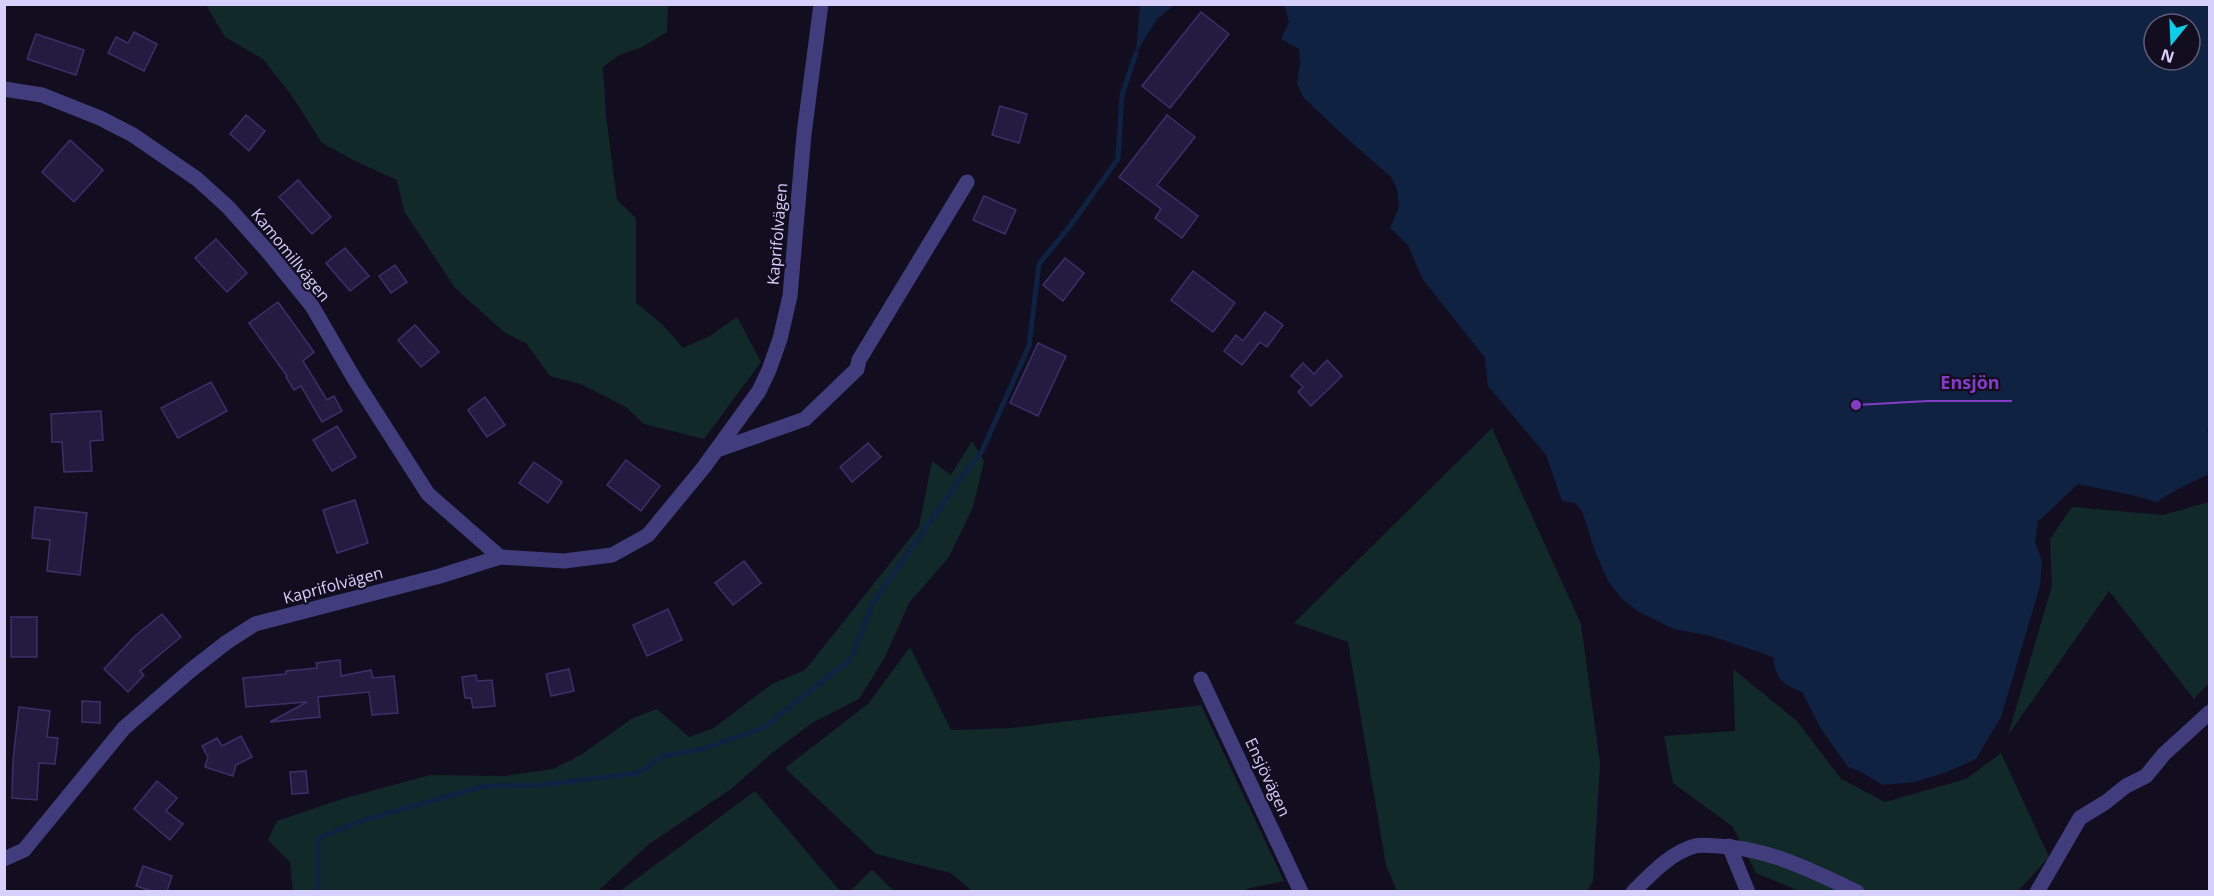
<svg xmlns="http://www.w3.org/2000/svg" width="2214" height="896" font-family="'Open Sans',sans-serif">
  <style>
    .green { fill: #122929 }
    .water { fill: #102242; fill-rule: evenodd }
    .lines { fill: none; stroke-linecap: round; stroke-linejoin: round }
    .stream { stroke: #102242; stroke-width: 5 }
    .building { fill: #241c40; stroke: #3d2f6a; stroke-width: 1.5 }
    .minor { stroke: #413d7c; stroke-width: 15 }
    .labels { text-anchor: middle; stroke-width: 4.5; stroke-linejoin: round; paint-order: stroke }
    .street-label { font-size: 16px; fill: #d7d0fc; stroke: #120e20 }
    .leader { fill: none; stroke: #843cc5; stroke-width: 2 }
    .callout-dot { fill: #843cc5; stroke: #120e20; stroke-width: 2 }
    .callout-label { font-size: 18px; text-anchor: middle; font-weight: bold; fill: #843cc5; stroke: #120e20; stroke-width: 4.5; stroke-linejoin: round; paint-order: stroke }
  </style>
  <rect width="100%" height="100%" fill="#120e20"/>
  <g class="green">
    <polygon points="206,5 668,5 667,32 642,47 621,54 603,67 606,116 617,200 636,218 636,303 663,325 683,348 710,336 737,317 761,362 704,439 644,424 626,407 581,384 550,376 526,343 505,333 455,288 404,211 397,180 355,161 322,143 292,96 263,59 225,37"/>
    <polygon points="1492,428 1581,624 1600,763 1593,881 1587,891 1397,891 1386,865 1348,642 1294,623"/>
    <polygon points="972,441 984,461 973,507 949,557 909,603 885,657 859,699 812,723 772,753 731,789 649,844 598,891 293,891 290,862 268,840 277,821 342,799 430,775 505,776 553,769 581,755 631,719 657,709 689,737 714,728 772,684 805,670 919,527 932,461 951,475"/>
    <polygon points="2209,502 2209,683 2194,699 2109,591 2008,735 2052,586 2050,539 2072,507 2163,515"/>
    <polygon points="910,647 951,730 1011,728 1201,705 1284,881 1250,888 1241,892 972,891 951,873 876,854 785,768 868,704"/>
    <polygon points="1733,669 1797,721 1841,779 1885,802 1966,779 2001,753 2049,857 2018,891 1799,891 1756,873 1733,827 1673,783 1664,736 1735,731"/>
    <polygon points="755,791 840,891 620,891"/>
    <polygon points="872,870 894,891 850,891"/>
  </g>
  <g class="water">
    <polygon points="1140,5 1174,5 1157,19 1136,53"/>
    <path d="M1284,5H2209L2210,423L2207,431L2209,434V474L2178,489L2156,502L2136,496L2078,484C2064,496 2053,509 2038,521L2035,542L2042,561L2040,586L2001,717L1976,759L1947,772L1915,782L1883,785L1861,772L1848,767L1820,727L1802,692C1781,684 1776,678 1773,657L1711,636L1674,629L1639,612L1622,599L1608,581L1596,554L1582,511L1575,503L1562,501L1546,455L1488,386L1485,358L1422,278L1408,245L1390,228L1399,207L1397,189L1391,177L1343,135L1303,97L1297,83L1300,63L1299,49L1281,39L1289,22ZM2154,24H2190V60H2154Z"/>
  </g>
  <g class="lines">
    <polyline class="stream" points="318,892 318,838 364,820 484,786 540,785 638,773 663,756 703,749 763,728 851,659 873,603 955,486 982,451 1029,346 1039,264 1070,226 1118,159 1122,95 1136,53"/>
  </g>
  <g class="building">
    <polygon points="1201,12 1229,34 1170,108 1142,86"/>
    <polygon points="134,32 157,44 144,71 108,53 116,37 128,43"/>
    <polygon points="36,34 84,50 76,75 27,59"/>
    <polygon points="1000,106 1027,114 1019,143 992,135"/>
    <polygon points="246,115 265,131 249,151 230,134"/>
    <polygon points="1167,115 1195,137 1157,185 1198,216 1182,238 1155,218 1161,209 1119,177"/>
    <polygon points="70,140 103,170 74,202 42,172"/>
    <polygon points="298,180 331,217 312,234 279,197"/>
    <polygon points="984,196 1016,210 1005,234 973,220"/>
    <polygon points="216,239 247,273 227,292 195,258"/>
    <polygon points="345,248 369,276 350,291 326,263"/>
    <polygon points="1065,258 1084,273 1063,301 1043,285"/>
    <polygon points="395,265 407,282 391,293 379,276"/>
    <polygon points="1193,271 1235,303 1213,332 1171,300"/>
    <polygon points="278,302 314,352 303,361 327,400 334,396 342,411 322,422 301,386 294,390 286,377 287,376 249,323"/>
    <polygon points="1265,312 1283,325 1267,347 1260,342 1242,365 1224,351 1236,335 1243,341"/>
    <polygon points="415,325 439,352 421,367 398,340"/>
    <polygon points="1038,343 1066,356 1038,416 1010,403"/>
    <polygon points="1327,360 1342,376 1311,406 1298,392 1303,387 1291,376 1303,363 1314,374"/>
    <polygon points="211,382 227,411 178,438 161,408"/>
    <polygon points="485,397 505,425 487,437 468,410"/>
    <polygon points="101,411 103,440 90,441 92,471 64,472 62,442 52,442 51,414"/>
    <polygon points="337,426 356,457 332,471 313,440"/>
    <polygon points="868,443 881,457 852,482 840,467"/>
    <polygon points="626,460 660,486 641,511 607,485"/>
    <polygon points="534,462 562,482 548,503 519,483"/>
    <polygon points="355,500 368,543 337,553 323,510"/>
    <polygon points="35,507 87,513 80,575 47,571 50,540 32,538"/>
    <polygon points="744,561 761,583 733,605 715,583"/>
    <polygon points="668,609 682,640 647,656 633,625"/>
    <polygon points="162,614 181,637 140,671 144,675 128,692 104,669 135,636"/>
    <rect x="11" y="617" width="26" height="40"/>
    <polygon points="340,660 341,676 371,670 373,678 394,676 398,713 372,715 369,692 318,697 320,717 270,722 307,702 246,707 243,678 286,674 286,671 317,668 316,663"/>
    <polygon points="569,669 574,691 551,696 546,674"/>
    <polygon points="476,675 477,681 492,680 495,706 473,708 471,698 465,698 462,677"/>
    <polygon points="82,701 100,702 100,723 82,722"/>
    <polygon points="19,707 50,711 47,737 58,738 55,764 39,763 37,800 12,798 13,760"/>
    <polygon points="241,736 252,757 236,765 233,776 205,767 208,757 202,746 217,738 222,746"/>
    <polygon points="306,771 308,793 292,794 290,772"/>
    <polygon points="157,781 177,798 166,811 183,824 170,840 134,809"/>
    <polygon points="143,866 172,876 167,891 152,891 136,886"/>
  </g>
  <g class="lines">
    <g class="minor">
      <polyline points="4,89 42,95 100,118 133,135 197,179 228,207 269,253 312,306 355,380 428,494 500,557"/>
      <polyline points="717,450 805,419 857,369 859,360 967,182"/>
      <polyline points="1201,679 1301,892"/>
      <polyline points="1729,846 1748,892"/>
      <polyline points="4,859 24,850 124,728 191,670 227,642 255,624 440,576 500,557 564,561 612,555 648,535 704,467 759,391 769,370 780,339 790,296 804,134 821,4"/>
      <path d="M1633,892C1650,875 1671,852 1695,846C1702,844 1711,846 1718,846C1768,848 1813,871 1857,892"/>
      <polyline points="2037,892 2080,818 2106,802 2126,786 2146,776 2164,754 2210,712"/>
    </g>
  </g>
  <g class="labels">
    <g class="street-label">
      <text transform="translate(777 234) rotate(-85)" y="6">Kaprifolvägen</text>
      <text transform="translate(291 255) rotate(51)" y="6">Kamomillvägen</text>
      <text transform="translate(333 585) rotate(-15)" y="6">Kaprifolvägen</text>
      <text transform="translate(1268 777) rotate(65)" y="6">Ensjövägen</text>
    </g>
  </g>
  <path class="leader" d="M1856 405L1928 401H2012"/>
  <circle class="callout-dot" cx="1856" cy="405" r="6"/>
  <g class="callout-label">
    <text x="1970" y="389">Ensjön</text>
  </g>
  <rect width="2214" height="896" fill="none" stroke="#d7d0fc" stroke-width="12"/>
  <g transform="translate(2172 42) rotate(198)"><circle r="28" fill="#120e20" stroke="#615c78" stroke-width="1.5"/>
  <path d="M0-4.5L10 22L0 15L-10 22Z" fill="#10cce9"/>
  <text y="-9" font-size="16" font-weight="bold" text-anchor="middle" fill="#d7d0fc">N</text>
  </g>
</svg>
